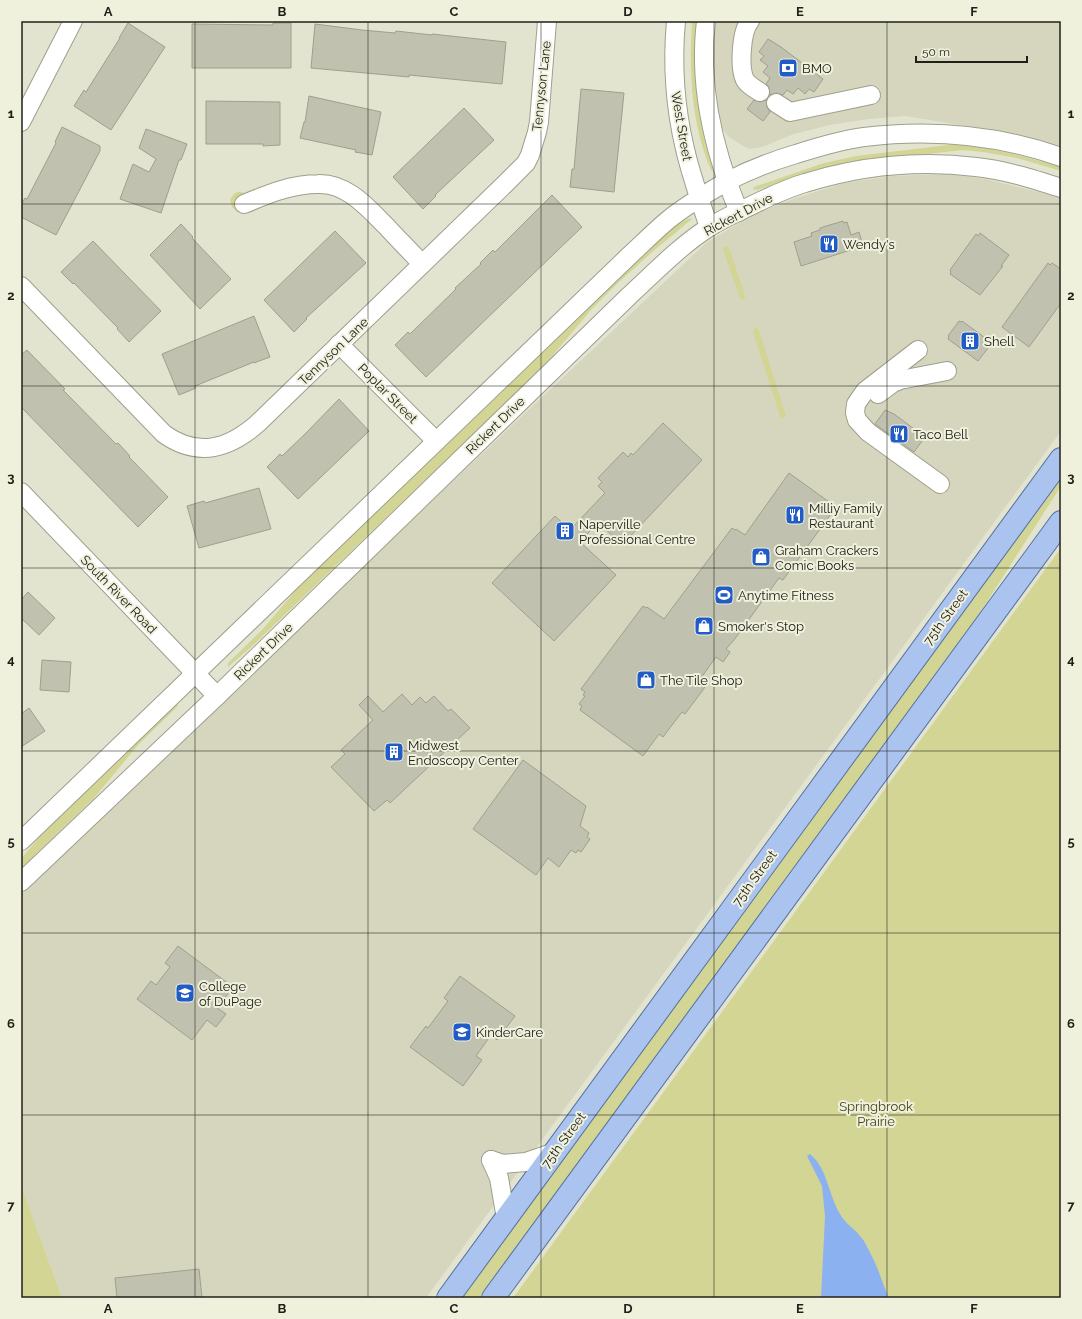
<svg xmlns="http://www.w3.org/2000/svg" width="1082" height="1319" font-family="Raleway,sans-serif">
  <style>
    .built { fill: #d5d6bd }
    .green { fill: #d3d594 }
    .water { fill: #8cb1f1 }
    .building { fill: #c0c1ae; stroke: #9ea08d }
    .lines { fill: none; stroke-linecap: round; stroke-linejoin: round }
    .minor-casing { stroke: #9ea08d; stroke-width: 20 }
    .major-casing { stroke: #55709e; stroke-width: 24 }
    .minor { stroke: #fff; stroke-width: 18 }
    .major { stroke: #aac3ef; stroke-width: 22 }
    .grid { fill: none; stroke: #202019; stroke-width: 1; stroke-opacity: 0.55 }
    .labels { text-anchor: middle; stroke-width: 4; stroke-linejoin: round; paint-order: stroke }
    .poi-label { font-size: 13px; fill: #202019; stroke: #f0f1dd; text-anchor: start }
    .street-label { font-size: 13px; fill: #202019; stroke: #f0f1dd }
    .park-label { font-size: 13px; fill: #44451a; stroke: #f0f1dd }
    .neatline { fill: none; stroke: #202019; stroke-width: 1.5 }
    .grid-label { font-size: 13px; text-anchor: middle; font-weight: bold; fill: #202019 }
  </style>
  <rect width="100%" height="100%" fill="#e2e4d0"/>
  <g class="built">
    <polygon points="716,21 1061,21 1061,146 997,131 905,116 869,119 830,125 794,134 762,147 750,149 743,146 728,136 722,128 717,113 713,56"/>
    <polygon points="948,174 986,179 1061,198 1061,431 426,1298 62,1298 21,1185 21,894 382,548 707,242 755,214 796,198 844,183 892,176"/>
  </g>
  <g class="green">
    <path d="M692,21H696L695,66L698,104L705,142L713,171L711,170C691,123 689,71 692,21Z"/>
    <path d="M957,144C993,148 1027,157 1061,167V171L1017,158L983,152L963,150L855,162L809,172L757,190L753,189L754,187L824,163L856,156Z"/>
    <polygon points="237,192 241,192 248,194 244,212 237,212 232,207 230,200 234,194"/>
    <path d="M691,218L692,219L650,254L619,282L591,310L542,368L250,648L228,667V663L262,630L315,568L655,242C666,233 677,222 691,218Z"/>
    <polygon points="724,247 728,247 730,250 745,296 745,298 742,300 740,298 723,250"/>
    <polygon points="754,327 757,328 759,330 786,416 783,419 780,416 753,332"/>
    <polygon points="1061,472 1061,486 953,655 482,1298 458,1298"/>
    <polygon points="1061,548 1061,1298 513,1298"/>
    <polygon points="176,704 178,706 176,708 139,744 94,798 21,868 21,859 51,823"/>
    <polygon points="21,1185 62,1298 21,1298"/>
  </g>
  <path class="water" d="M810,1154C828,1169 828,1194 840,1214C846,1225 857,1230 864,1241C870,1252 876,1264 880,1275C883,1283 885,1290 889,1298H821L825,1216L822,1186L807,1156Z"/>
  <g class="building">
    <polygon points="128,23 165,47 111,130 74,106 84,90 86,92 120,38 119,38"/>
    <polygon points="273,23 291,23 291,68 192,68 192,24 273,25"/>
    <polygon points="315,24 362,30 395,33 396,31 432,35 432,34 506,42 502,84 409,75 409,77 311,68"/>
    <polygon points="768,39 781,47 823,79 814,92 809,89 805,94 798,88 793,94 787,90 783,95 776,93 770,95 769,87 766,84 770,78 763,72 768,66 760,60 764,56 759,52"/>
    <polygon points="581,89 624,93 614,192 570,187 572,169 574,169"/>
    <polygon points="309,96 381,112 372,155 355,152 356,150 300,138 304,122 305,122"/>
    <polygon points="754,100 760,102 766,100 767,107 770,112 763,121 747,109"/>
    <polygon points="206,101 280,102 280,145 263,146 263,144 206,144"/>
    <polygon points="464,108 494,140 435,195 436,196 423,209 393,177"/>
    <polygon points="62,127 100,146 100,151 56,235 21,217 21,205 25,198 27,199 56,143 55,142"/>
    <polygon points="146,129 187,144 181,160 179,160 161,213 120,199 133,164 149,172 156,159 139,148"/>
    <polygon points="552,195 582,227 426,377 395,345 408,332 410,334 456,289 455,288 481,264 480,263 493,250 495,252"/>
    <polygon points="843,221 844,223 847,222 851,235 859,232 863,246 801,266 794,242 812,236 811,233 820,230 820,228"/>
    <polygon points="181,224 193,237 192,238 231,279 200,309 150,255"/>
    <polygon points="335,231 366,263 306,318 307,319 294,332 264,300"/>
    <polygon points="980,233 1009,255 1001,266 1003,266 980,295 950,274 951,272 950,270 976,234 978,236"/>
    <polygon points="93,241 161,311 129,342 117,329 118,328 74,283 73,284 61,272"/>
    <polygon points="1048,263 1050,265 1052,263 1061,269 1061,303 1029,347 1002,327"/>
    <polygon points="254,316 270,357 254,363 254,362 195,386 196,388 179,395 162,354"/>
    <polygon points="959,321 961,322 962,321 992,343 978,361 948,339 949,337 948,336"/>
    <polygon points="27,350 65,389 63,390 116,444 118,443 130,456 129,457 168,497 138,527 21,407 21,355"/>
    <polygon points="339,399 369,431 298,499 267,467 280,454 282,456 306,433"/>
    <polygon points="885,410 894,414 925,437 914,452 875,424"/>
    <polygon points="663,423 702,460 622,545 598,522 580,542 616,575 554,641 492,583 555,516 570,530 605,493 598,486 602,482 598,478 623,452 628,457 631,453 633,455"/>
    <polygon points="789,473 836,507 783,580 779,578 734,640 726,649 730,652 723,662 716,657 701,678 708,683 685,714 682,712 663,737 659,734 643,756 580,710 582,706 579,704 585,696 583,695 585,692 581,689 643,606 646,608 647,607 664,619 732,528 735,530 736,529 745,535"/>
    <polygon points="259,488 271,529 199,548 187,506 204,501 205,503"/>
    <polygon points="28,592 55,618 39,635 21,618 21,600"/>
    <polygon points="42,660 71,662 69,692 40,690"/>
    <polygon points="402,694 412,705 420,697 426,703 434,696 448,711 451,709 470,728 390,803 387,800 374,811 331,767 345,754 341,750 373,720 359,705 368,696 383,712"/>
    <polygon points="29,708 45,731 21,747 21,714"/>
    <polygon points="523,760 586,806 580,826 589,833 587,837 590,839 581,852 578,850 576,853 571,850 559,867 548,858 536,875 473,829"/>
    <polygon points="178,946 233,987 217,1008 226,1014 216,1027 207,1020 192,1040 137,999 151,981 156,985 170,967 165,963"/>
    <polygon points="460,976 515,1016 497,1040 491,1035 476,1056 482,1060 463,1086 410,1047 426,1026 428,1028 448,1001 444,998"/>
    <polygon points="199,1269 202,1298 117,1298 115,1278"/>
  </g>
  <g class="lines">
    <g class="minor-casing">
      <g id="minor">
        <path d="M676,21C672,64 675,107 685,149C691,175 700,201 709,227"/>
        <path d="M706,21C698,86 714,152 739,212"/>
        <path d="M750,21C741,31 739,68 745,80C748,85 755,89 760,92"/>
        <polyline points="776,103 790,112 871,95"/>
        <polyline points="21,122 73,21"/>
        <path d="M244,204C268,194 292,184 318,184C347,183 367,207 386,226C398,239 410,251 422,264"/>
        <path d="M21,286L164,434C198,458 228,449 257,424L505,184L526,163L530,155L537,132L539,122L547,21"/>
        <polyline points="339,344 436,441"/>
        <polyline points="918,350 865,391 856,404 855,413 857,420 868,432 940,484"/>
        <polyline points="878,394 893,383 900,380 947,371"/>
        <polyline points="21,492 217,696"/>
        <path d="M21,841L630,255C643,243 655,231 668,220C685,206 707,193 726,182C749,170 772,161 796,154C818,147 841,140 864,137C930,129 998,135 1061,157"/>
        <path d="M21,882L217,696L630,295C655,272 680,246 708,228C720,220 734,214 746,208C765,199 784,189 805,183C859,166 919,160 976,167C1005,170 1033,179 1061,188"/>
        <polyline points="491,1160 503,1164 526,1162 555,1152"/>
        <polyline points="491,1160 499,1178 506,1219"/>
      </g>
    </g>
    <g class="major-casing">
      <g id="major">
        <polyline points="448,1298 1061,459"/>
        <polyline points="493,1298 1061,522"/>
      </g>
    </g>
    <use href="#minor" class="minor"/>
    <use href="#major" class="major"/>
  </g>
  <path class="grid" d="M195,21V1298M368,21V1298M541,21V1298M714,21V1298M887,21V1298M21,204H1061M21,386H1061M21,568H1061M21,751H1061M21,933H1061M21,1115H1061"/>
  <defs>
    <g id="bank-square" transform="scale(1)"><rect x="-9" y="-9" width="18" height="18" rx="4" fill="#215bc7" stroke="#f0f1dd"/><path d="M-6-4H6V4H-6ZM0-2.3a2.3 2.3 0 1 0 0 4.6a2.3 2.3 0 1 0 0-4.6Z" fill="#fff"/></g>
    <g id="restaurant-square" transform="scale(1)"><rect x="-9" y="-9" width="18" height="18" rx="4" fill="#215bc7" stroke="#f0f1dd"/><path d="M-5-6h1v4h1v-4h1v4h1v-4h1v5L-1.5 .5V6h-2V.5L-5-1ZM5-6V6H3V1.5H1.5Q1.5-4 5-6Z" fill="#fff"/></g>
    <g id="building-square" transform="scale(1)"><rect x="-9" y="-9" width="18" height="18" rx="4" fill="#215bc7" stroke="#f0f1dd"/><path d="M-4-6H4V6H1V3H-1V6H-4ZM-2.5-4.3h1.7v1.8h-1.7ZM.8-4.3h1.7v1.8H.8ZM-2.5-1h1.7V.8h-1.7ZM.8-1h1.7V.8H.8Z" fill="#fff"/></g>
    <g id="shop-square" transform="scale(1)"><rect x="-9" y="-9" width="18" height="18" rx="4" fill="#215bc7" stroke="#f0f1dd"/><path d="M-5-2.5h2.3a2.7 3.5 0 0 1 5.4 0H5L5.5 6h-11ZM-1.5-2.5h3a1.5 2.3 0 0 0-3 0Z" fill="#fff"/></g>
    <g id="stadium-square" transform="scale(1)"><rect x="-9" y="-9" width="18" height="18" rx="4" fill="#215bc7" stroke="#f0f1dd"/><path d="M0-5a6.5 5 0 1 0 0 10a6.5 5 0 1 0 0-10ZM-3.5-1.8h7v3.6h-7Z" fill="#fff"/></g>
    <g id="university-square" transform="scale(1)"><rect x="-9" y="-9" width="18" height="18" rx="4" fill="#215bc7" stroke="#f0f1dd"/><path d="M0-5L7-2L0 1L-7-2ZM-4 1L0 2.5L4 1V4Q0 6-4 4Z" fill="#fff"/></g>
    <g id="school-square" transform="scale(1)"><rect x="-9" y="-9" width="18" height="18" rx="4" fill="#215bc7" stroke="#f0f1dd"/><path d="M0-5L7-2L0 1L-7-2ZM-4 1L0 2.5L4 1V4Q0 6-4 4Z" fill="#fff"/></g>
  </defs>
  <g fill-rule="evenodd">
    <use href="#bank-square" x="788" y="68"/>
    <use href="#restaurant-square" x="829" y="244"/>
    <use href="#building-square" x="970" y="341"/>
    <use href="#restaurant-square" x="899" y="434"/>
    <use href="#restaurant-square" x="795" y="515"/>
    <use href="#building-square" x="565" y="531"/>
    <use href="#shop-square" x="761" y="557"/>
    <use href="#stadium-square" x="724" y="595"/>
    <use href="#shop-square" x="704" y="626"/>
    <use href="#shop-square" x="646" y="680"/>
    <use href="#building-square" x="394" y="752"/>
    <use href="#university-square" x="185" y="993"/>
    <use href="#school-square" x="462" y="1032"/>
  </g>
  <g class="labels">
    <g class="poi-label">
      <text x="802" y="73">BMO</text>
      <text x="843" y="249">Wendy's</text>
      <text x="984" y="346">Shell</text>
      <text x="913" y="439">Taco Bell</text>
      <text x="809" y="513">Milliy Family<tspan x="809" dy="15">Restaurant</tspan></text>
      <text x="579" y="529">Naperville<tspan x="579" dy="15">Professional Centre</tspan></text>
      <text x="775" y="555">Graham Crackers<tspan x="775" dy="15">Comic Books</tspan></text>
      <text x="738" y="600">Anytime Fitness</text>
      <text x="718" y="631">Smoker's Stop</text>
      <text x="660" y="685">The Tile Shop</text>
      <text x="408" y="750">Midwest<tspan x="408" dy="15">Endoscopy Center</tspan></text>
      <text x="199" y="991">College<tspan x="199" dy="15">of DuPage</tspan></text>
      <text x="476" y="1037">KinderCare</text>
    </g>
    <g class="street-label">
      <text transform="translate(541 86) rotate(-84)" y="5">Tennyson Lane</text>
      <text transform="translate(682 126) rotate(80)" y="5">West Street</text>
      <text transform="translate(738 214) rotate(-28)" y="5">Rickert Drive</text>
      <text transform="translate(333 351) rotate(-44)" y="5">Tennyson Lane</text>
      <text transform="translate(388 393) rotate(45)" y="5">Poplar Street</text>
      <text transform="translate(495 425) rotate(-44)" y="5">Rickert Drive</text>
      <text transform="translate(119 594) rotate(46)" y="5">South River Road</text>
      <text transform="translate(945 617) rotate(-54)" y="5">75th Street</text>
      <text transform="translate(263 651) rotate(-44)" y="5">Rickert Drive</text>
      <text transform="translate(754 878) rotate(-54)" y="5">75th Street</text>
      <text transform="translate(563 1140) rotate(-54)" y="5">75th Street</text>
    </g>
    <g class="park-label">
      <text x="876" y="1111">Springbrook<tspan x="876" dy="15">Prairie</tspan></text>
    </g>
  </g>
  <rect width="1082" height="1319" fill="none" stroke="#f0f1dd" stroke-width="44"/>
  <path d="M916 56v6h111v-6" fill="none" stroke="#202019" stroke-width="2"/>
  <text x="922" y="56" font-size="12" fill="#202019" stroke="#f0f1dd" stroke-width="3" paint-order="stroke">50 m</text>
  <rect x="22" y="22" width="1038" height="1275" class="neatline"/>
  <g class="grid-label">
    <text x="108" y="16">A</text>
    <text x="282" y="16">B</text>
    <text x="454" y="16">C</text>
    <text x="628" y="16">D</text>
    <text x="800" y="16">E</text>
    <text x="974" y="16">F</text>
    <text x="11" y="118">1</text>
    <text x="1071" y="118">1</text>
    <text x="11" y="300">2</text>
    <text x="1071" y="300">2</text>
    <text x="11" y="482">3</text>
    <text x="1071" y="482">3</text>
    <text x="11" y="664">4</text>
    <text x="1071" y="664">4</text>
    <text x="11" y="846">5</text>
    <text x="1071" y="846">5</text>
    <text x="11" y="1028">6</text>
    <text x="1071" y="1028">6</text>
    <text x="11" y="1210">7</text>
    <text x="1071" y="1210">7</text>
    <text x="108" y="1313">A</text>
    <text x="282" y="1313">B</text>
    <text x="454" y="1313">C</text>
    <text x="628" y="1313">D</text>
    <text x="800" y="1313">E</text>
    <text x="974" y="1313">F</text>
  </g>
</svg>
